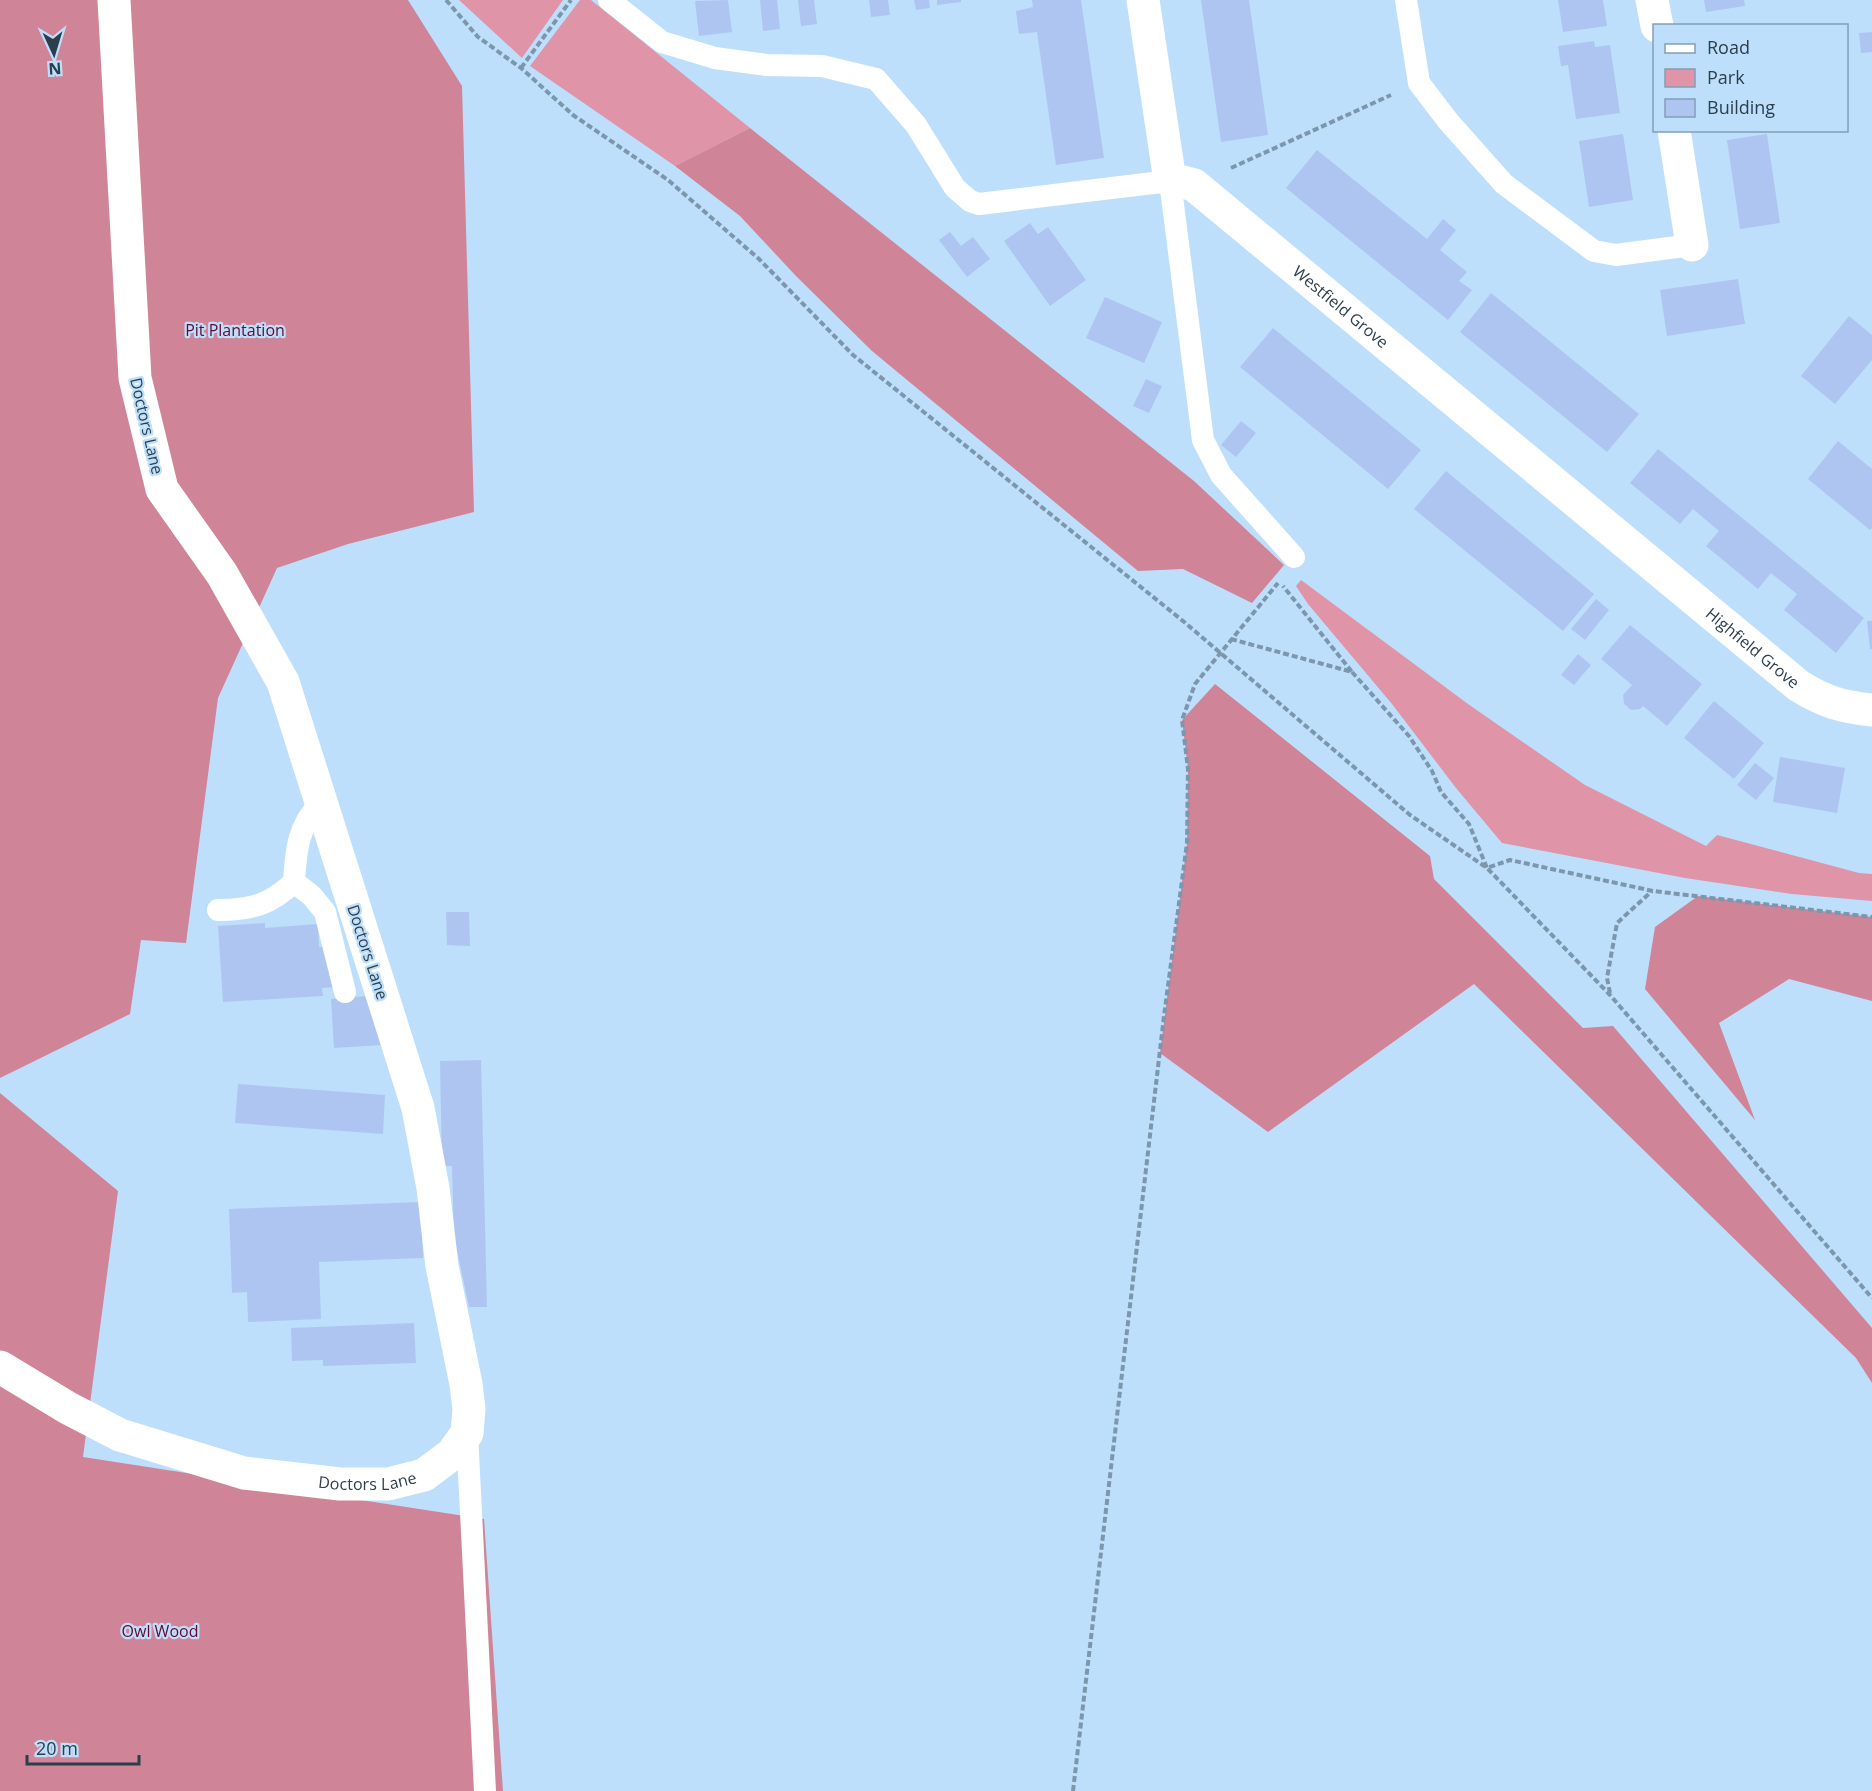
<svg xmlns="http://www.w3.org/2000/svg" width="1872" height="1791" font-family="'Open Sans',sans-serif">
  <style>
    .green { fill: #df94a7 }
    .forest { fill: #cf8497 }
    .building { fill: #afc5f1 }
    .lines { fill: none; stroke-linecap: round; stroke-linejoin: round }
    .path { stroke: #7c97ad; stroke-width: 4; stroke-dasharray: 6 3; stroke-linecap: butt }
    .service { stroke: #fff; stroke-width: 22 }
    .minor { stroke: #fff; stroke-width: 33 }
    .labels { text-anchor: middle; stroke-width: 4.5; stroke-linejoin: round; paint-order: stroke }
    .street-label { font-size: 16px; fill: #2c3e4c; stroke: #bddffb }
    .park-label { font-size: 16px; fill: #65092f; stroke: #bddffb }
  </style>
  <rect width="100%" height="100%" fill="#bddffb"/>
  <g class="green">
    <polygon points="459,0 563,0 522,58"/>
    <polygon points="580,0 591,0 750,128 675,166 530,66"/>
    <polygon points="1301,580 1468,704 1585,785 1706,846 1717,835 1859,873 1872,874 1872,901 1792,894 1685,878 1502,843 1456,788 1392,704 1308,604 1296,586"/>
  </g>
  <g class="forest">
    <polygon points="0,0 408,0 462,86 474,512 348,544 277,568 218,698 186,943 141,940 130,1014 0,1078"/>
    <polygon points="750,128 1194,481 1284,565 1252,603 1183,569 1138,571 872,351 796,276 740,216 675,166"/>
    <polygon points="1215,684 1430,856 1434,879 1583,1028 1613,1026 1872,1328 1872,1383 1856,1358 1474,984 1268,1132 1160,1053 1187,843 1188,769 1182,720"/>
    <polygon points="1698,896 1872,917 1872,1001 1789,979 1719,1023 1755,1120 1645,989 1655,927"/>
    <polygon points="0,1093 118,1191 83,1457 484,1519 503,1791 0,1791"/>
  </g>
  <g class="building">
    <polygon points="728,0 732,32 699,36 695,1"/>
    <polygon points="760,0 777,0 780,29 763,31"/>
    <polygon points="798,0 814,0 817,24 801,26"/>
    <polygon points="869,0 888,0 890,15 871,17"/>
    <polygon points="914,0 929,0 930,8 916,10"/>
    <polygon points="937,0 961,0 961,2 937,5"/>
    <polygon points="1032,0 1081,0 1104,158 1056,165 1037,32 1019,34 1016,11 1033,7"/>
    <polygon points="1201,0 1249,0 1268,135 1221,142"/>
    <polygon points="1558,0 1603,0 1607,26 1563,32"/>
    <polygon points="1704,0 1744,0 1745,6 1706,12"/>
    <polygon points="1872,32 1872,52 1861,53 1859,33"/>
    <polygon points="1594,41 1595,47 1610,45 1620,113 1576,119 1568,65 1561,66 1558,46"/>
    <polygon points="1623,134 1633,200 1589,207 1579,141"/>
    <polygon points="1767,134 1780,223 1740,229 1727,140"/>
    <polygon points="1317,150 1427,239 1443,219 1456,230 1440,250 1467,272 1459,281 1472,290 1448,320 1286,188"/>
    <polygon points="1030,223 1038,234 1048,227 1086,280 1050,306 1004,241"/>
    <polygon points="950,232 961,246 973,237 990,259 967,277 939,240"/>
    <polygon points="1738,279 1745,324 1667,336 1660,290"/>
    <polygon points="1491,293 1639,414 1607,452 1460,332"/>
    <polygon points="1105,297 1162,322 1144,363 1086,338"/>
    <polygon points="1849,316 1872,335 1872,360 1835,404 1801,376"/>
    <polygon points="1273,328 1421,450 1388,489 1240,367"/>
    <polygon points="1146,379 1162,386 1149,413 1133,406"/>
    <polygon points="1241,421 1256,433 1236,457 1221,445"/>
    <polygon points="1838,441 1872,469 1872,528 1870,530 1808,479"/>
    <polygon points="1658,449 1864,618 1836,653 1784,610 1797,594 1771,573 1758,589 1706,546 1719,531 1693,509 1680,524 1630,483"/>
    <polygon points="1446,471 1594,594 1563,631 1414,509"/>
    <polygon points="1596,599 1609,610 1585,640 1571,629"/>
    <polygon points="1867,621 1872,621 1872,649 1870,649"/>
    <polygon points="1630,625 1702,684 1667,726 1643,706 1640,709 1631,710 1624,704 1623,695 1632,685 1601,659"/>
    <polygon points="1578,654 1591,665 1574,685 1561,675"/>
    <polygon points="1714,701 1764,743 1734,779 1684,738"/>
    <polygon points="1780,757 1845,768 1837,813 1773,802"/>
    <polygon points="1755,763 1774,778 1756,800 1737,785"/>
    <polygon points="446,912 469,912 470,946 447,945"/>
    <polygon points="265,923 265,928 318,924 319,947 332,946 335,987 322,988 323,996 223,1002 218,926"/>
    <polygon points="367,996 382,1045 334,1048 331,999"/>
    <polygon points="481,1060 487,1307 469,1307 454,1237 452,1166 442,1166 440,1061"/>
    <polygon points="238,1084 385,1095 383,1134 235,1123"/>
    <polygon points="421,1202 423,1258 319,1262 321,1319 248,1322 247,1292 232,1293 229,1209"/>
    <polygon points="414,1323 416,1363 323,1366 323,1360 292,1361 291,1328"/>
  </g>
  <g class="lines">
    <g class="path">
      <polyline points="446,0 478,37 521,68 573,115 668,180 759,259 853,355 1183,621 1410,815 1487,868 1610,995 1872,1298"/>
      <polyline points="521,68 571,0"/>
      <polyline points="1231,168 1391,95"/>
      <polyline points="1231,639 1352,672 1283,586"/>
      <polyline points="1352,672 1409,736 1432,771 1441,792 1469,824 1487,868 1510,860 1653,891 1872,917"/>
      <polyline points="1610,993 1607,978 1617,923 1652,891"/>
      <polyline points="1073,1791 1164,1016 1187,843 1188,769 1182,720 1195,684 1278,583"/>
    </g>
    <g class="service">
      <polyline points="609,0 662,42 715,58 767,65 822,66 876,79 916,125 955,188 970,201 979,204 1170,181 1203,440 1221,475 1294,557"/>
      <polyline points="1406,0 1419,83 1448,121 1504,184 1594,251 1616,255 1692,245"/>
      <polyline points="294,882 312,896 325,912 345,992"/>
      <path d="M218,910C251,910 270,905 294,882C296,852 297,826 321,803"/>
      <polyline points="467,1433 485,1791"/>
    </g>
    <g class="minor">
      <path id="s1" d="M1143,0L1170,181L1183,182L1194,185L1799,686C1825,702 1842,707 1872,710"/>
      <polyline points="1652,0 1657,26"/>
      <polyline points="1674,130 1692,245"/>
      <path id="s2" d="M0,1367L68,1408L120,1435L244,1473L340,1484H388L424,1475L452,1454L467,1433L469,1409L466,1384L442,1266L433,1188L418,1108L283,682L222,574L162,489L135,378L114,0"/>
    </g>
  </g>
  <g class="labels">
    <g class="street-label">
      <text dy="6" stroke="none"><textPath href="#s1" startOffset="398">Westfield Grove</textPath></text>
      <text transform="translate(147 426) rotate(77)" y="6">Doctors Lane</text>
      <text dy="6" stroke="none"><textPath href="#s1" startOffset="933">Highfield Grove</textPath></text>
      <text transform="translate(368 952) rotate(72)" y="6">Doctors Lane</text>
      <text dy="6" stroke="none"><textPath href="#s2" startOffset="392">Doctors Lane</textPath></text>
    </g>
    <g class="park-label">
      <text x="235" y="336">Pit Plantation</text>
      <text x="160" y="1637">Owl Wood</text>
    </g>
  </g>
  <rect x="1653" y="24" width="195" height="108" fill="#bddffb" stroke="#839fb5" stroke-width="1.5"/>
  <rect x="1665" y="44" width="30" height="9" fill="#ffffff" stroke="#839fb5" stroke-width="1.5"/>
  <text x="1707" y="54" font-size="18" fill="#2c3e4c">Road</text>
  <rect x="1665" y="69" width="30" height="18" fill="#df94a7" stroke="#839fb5" stroke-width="1.5"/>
  <text x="1707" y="84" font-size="18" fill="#2c3e4c">Park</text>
  <rect x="1665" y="99" width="30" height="18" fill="#afc5f1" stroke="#839fb5" stroke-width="1.5"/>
  <text x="1707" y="114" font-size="18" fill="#2c3e4c">Building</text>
  <g transform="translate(54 54) rotate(176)" stroke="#bddffb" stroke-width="4.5" paint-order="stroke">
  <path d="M0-4.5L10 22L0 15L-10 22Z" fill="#2c3e4c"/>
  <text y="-9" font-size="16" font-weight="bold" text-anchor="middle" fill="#2c3e4c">N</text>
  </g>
  <path d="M27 1755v9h112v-9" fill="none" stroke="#2c3e4c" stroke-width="3"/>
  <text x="36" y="1755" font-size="18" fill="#2c3e4c" stroke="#bddffb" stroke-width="4.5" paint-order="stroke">20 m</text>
</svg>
